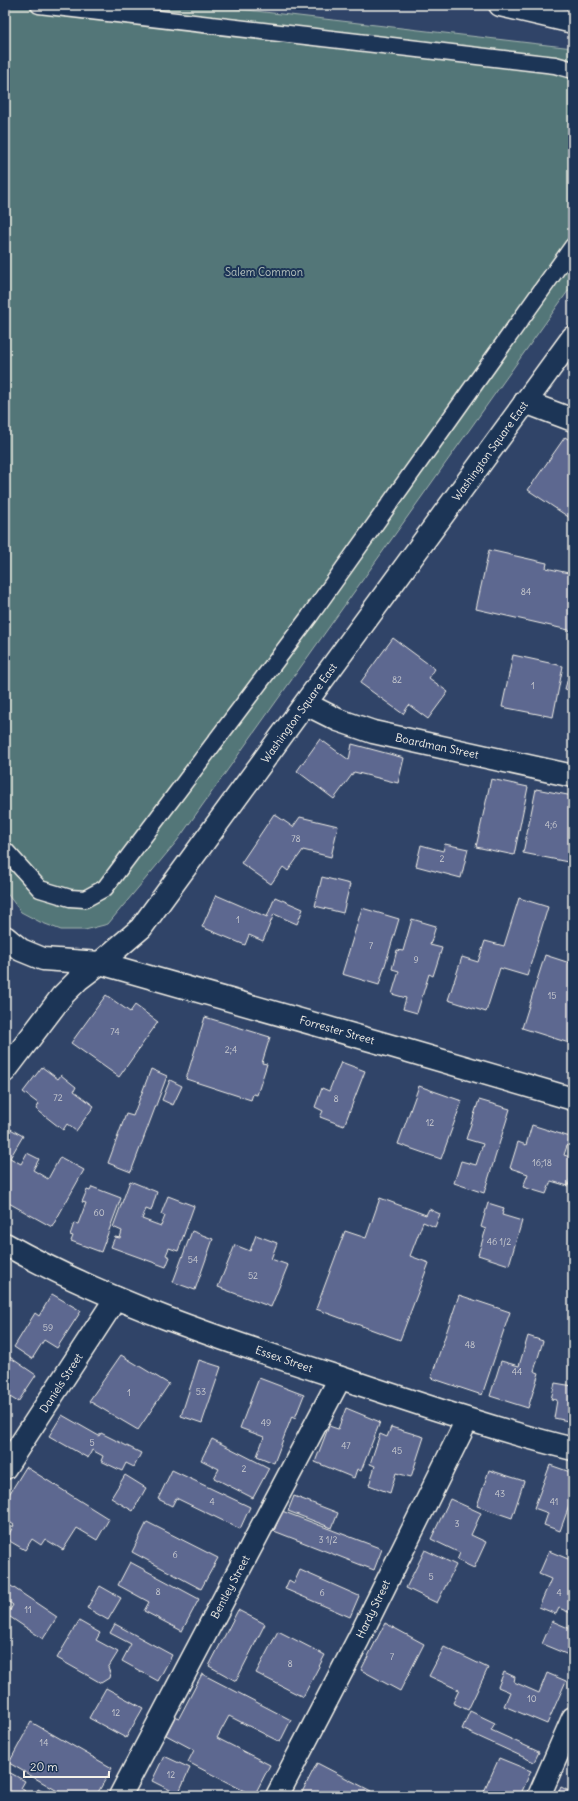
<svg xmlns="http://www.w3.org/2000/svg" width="578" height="1801" font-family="Delius,sans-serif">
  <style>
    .green { fill: #537678; stroke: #a4b4b0 }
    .building { fill: #5d6890; stroke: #f4f1e8 }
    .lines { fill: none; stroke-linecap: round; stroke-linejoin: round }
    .service-casing { stroke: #f4f1e8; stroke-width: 19 }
    .minor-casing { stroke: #f4f1e8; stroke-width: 25 }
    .tertiary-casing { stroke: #f4f1e8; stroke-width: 25 }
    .secondary-casing { stroke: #f4f1e8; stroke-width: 25 }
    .service { stroke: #1d3557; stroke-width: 16 }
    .minor { stroke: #1d3557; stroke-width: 22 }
    .tertiary { stroke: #1d3557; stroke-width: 22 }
    .secondary { stroke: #1d3557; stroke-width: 22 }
    .labels { text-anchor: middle; stroke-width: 4; stroke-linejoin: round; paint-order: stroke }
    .number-label { font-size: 9px; fill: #cecfd2 }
    .park-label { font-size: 11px; fill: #b4c0bb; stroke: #1d3557 }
    .street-label { font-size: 11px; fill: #f4f1e8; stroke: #1d3557 }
  </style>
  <rect width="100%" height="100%" fill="#304468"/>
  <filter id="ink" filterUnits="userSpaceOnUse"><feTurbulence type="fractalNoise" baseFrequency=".025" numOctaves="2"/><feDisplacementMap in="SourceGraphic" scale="8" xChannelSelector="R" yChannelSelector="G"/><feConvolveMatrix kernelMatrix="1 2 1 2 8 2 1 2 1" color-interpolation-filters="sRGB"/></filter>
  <g filter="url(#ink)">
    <polygon class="green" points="5,5 204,5 573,48 573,284 177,841 108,924 85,930 61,930 40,922 21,912 5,891"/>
    <g class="building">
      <polygon points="565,437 573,442 573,520 528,490"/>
      <polygon points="489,550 547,563 546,568 573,574 573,631 476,609"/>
      <polygon points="393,638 435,669 429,678 448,692 428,719 409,705 403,714 360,683"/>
      <polygon points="513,655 563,666 553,717 502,707"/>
      <polygon points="573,659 573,691 565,689"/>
      <polygon points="320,739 349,760 352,744 404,758 398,783 354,772 334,799 297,771"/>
      <polygon points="491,779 528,787 514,855 476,847"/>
      <polygon points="536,789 573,796 573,863 523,853"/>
      <polygon points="274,814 293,827 300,817 338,826 331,857 303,850 288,871 283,867 271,884 241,863"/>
      <polygon points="445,844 468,849 461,878 416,866 421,845 443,851"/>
      <polygon points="322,877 350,884 343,913 315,906"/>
      <polygon points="216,895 267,917 275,897 303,909 297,924 274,914 263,941 249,935 245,945 202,927"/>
      <polygon points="519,898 548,907 527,976 500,968 486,1012 448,1000 462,957 478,962 485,941 504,946"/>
      <polygon points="573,900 573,912 570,912"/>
      <polygon points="362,908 399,919 379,985 342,974"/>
      <polygon points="412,919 436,926 430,945 442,948 433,976 429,974 417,1013 403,1009 406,998 392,994 399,971 392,969 397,950 403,951"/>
      <polygon points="545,955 573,964 573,1030 569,1043 522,1028"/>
      <polygon points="106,995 130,1012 135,1005 158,1022 119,1077 71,1043"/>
      <polygon points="205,1017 270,1037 262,1063 267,1064 257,1095 253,1094 251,1100 186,1079"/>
      <polygon points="341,1062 365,1071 344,1126 320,1117 323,1111 315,1107 322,1088 329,1091"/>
      <polygon points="42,1067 58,1079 61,1075 76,1087 74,1091 94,1106 76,1131 67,1124 63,1130 36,1109 39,1104 23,1092"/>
      <polygon points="151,1069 167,1076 131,1172 108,1163 126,1114 133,1116"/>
      <polygon points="170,1080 182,1086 173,1105 162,1100"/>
      <polygon points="419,1086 462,1101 441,1159 398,1144"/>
      <polygon points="479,1100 510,1109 484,1193 454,1183 461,1161 476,1165 483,1144 466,1139"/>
      <polygon points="532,1125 570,1137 564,1155 573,1158 573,1171 568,1186 551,1181 546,1194 523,1187 528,1174 510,1168 518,1142 526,1145"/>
      <polygon points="5,1126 23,1136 10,1158 21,1164 27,1153 39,1159 33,1170 48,1179 60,1157 84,1170 52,1227 5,1201"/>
      <polygon points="130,1181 157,1192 151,1211 146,1209 142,1219 161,1226 165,1216 161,1214 168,1196 194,1206 178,1251 169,1248 166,1255 170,1257 166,1267 111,1247 115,1237 120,1238 122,1231 113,1227"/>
      <polygon points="92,1187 121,1198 101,1252 71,1241 73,1236 70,1235 74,1223 78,1224 86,1203 82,1202 87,1190 90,1191"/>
      <polygon points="380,1198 426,1215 429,1209 440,1214 435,1227 423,1222 410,1256 429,1263 400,1340 316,1309 345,1231 366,1238"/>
      <polygon points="488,1203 504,1208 502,1215 522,1221 509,1265 478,1255 486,1229 481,1227"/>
      <polygon points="192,1231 213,1239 195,1290 173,1282"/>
      <polygon points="256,1235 277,1243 271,1259 288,1265 271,1307 218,1287 235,1245 250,1251"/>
      <polygon points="52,1294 81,1311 57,1348 44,1340 32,1359 14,1347 35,1313 39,1316"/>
      <polygon points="459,1295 510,1312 482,1395 431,1378"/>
      <polygon points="528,1336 543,1341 534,1371 539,1373 528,1408 490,1396 501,1361 519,1366"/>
      <polygon points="121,1355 169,1384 138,1430 89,1401"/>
      <polygon points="8,1356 36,1375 18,1402 5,1394 5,1361"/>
      <polygon points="199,1360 221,1367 202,1423 181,1416"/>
      <polygon points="259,1378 304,1395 295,1418 292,1416 274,1463 257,1456 264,1437 240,1428"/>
      <polygon points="555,1383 573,1386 573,1422 554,1418 557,1400 551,1399"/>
      <polygon points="346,1408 380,1422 361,1471 357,1469 354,1478 315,1462 329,1426 338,1429"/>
      <polygon points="62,1415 99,1436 101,1433 141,1453 134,1467 126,1463 122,1471 101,1461 103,1456 92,1450 88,1458 49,1436"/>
      <polygon points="391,1427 424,1437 411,1477 396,1473 390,1493 369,1485 375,1466 370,1464 380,1434 387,1437"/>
      <polygon points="212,1439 269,1468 253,1498 214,1478 219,1469 201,1460"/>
      <polygon points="550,1465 573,1473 573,1495 560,1531 544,1525 548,1513 534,1508"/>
      <polygon points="26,1467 109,1519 97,1540 77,1528 63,1550 45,1539 41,1545 32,1539 25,1550 6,1539 14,1525 5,1519 5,1501"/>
      <polygon points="172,1470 250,1507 240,1529 176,1498 172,1506 158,1499"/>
      <polygon points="489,1470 524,1481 512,1518 477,1506"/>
      <polygon points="125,1475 146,1488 133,1511 111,1498"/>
      <polygon points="294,1496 338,1513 332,1528 288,1511"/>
      <polygon points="450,1499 481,1513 471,1535 486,1542 474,1568 457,1560 460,1553 431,1539"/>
      <polygon points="282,1511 382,1549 374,1570 274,1531"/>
      <polygon points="147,1522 218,1558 201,1589 132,1552"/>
      <polygon points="425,1550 456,1565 437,1603 406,1588"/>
      <polygon points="549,1551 573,1561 573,1614 559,1608 556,1614 539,1607 551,1579 539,1574"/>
      <polygon points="130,1562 199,1599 182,1631 144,1611 149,1602 118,1585"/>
      <polygon points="300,1570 359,1596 350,1617 285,1589 289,1580 294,1583"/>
      <polygon points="5,1582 57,1617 43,1639 7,1615 13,1605 5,1599"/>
      <polygon points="100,1586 121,1598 108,1620 87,1608"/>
      <polygon points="238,1610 265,1624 236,1681 209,1666"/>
      <polygon points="79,1621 100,1633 96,1640 118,1652 108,1668 110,1673 109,1678 101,1683 57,1658"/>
      <polygon points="552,1621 573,1630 573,1651 571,1656 542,1644"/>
      <polygon points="385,1623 424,1644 400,1691 361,1670"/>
      <polygon points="115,1624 172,1655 158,1681 122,1661 131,1644 110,1633"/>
      <polygon points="278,1631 325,1655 303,1697 256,1673"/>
      <polygon points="444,1647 488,1668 468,1710 453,1703 459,1690 429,1676"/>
      <polygon points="504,1672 515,1677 514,1682 539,1693 547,1673 566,1681 547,1724 504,1706 510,1692 498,1687"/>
      <polygon points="202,1674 291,1720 280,1742 229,1716 217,1738 270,1765 254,1796 188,1762 194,1750 166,1735 175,1716 179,1718"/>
      <polygon points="106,1688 143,1708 126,1738 89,1718"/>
      <polygon points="470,1711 495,1723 491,1730 539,1752 534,1762 462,1729"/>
      <polygon points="31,1722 112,1768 96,1796 66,1796 9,1763"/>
      <polygon points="164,1756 190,1768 178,1794 152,1781"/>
      <polygon points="499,1758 531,1771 520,1796 482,1796"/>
      <polygon points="317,1763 371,1791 369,1796 300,1796"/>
      <polygon points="5,1770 25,1781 21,1788 25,1791 22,1796 5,1796"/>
      <polygon points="561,1787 573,1793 573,1796 557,1796"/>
      <polygon points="38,1789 51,1796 35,1796"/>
    </g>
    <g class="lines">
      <g class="service-casing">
        <g id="service">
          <polyline points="39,5 555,65 573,70"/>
          <polyline points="5,850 40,889 70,898 85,899 105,888 309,617 573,246"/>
        </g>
      </g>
      <g class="minor-casing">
        <g id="minor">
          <polyline points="525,402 573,420"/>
          <polyline points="306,704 338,720 373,732 573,776"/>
          <polyline points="100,963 395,1047 573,1099"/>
          <polyline points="5,1468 116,1298"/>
          <polyline points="120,1796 340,1378"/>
          <polyline points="277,1796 358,1640 467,1420"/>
          <polyline points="539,1796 573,1718"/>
        </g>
      </g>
      <g class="tertiary-casing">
        <g id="tertiary">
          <polyline points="5,937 21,950 43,959 100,963"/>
          <polyline points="5,1071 62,996 79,979 100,963 141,928 573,337"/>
          <path d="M5,1244C108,1302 223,1340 335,1376C414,1402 492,1429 573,1449"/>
        </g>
      </g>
      <g class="secondary-casing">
        <polyline id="secondary" points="500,5 573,22"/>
      </g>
      <use href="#service" class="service"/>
      <use href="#minor" class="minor"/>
      <use href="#tertiary" class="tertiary"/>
      <use href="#secondary" class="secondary"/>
    </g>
  </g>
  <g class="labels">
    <g class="number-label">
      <text x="526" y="595">84</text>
      <text x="397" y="683">82</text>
      <text x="533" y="689">1</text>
      <text x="551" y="828">4;6</text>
      <text x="296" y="842">78</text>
      <text x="442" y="862">2</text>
      <text x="238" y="923">1</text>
      <text x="371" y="949">7</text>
      <text x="416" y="963">9</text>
      <text x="552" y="999">15</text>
      <text x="115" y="1035">74</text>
      <text x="231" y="1053">2;4</text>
      <text x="58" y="1101">72</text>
      <text x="336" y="1102">8</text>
      <text x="430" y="1126">12</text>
      <text x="542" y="1166">16;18</text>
      <text x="99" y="1216">60</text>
      <text x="499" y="1245">46 1/2</text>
      <text x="193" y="1263">54</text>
      <text x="253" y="1279">52</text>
      <text x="48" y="1331">59</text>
      <text x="470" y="1348">48</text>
      <text x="517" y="1375">44</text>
      <text x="201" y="1395">53</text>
      <text x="129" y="1396">1</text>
      <text x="266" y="1426">49</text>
      <text x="92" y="1446">5</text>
      <text x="346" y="1449">47</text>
      <text x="397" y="1454">45</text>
      <text x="244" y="1472">2</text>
      <text x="500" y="1497">43</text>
      <text x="212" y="1505">4</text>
      <text x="554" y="1505">41</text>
      <text x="457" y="1527">3</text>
      <text x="328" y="1543">3 1/2</text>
      <text x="175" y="1558">6</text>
      <text x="431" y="1580">5</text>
      <text x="158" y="1595">8</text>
      <text x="322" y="1596">6</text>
      <text x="559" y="1596">4</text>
      <text x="28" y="1613">11</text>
      <text x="392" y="1660">7</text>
      <text x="290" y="1667">8</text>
      <text x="532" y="1702">10</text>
      <text x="116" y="1716">12</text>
      <text x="44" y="1746">14</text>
      <text x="171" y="1778">12</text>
    </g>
    <g class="park-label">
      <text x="264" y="276">Salem Common</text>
    </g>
    <g class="street-label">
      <text transform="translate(490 451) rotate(-54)" y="4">Washington Square East</text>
      <text transform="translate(299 713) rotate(-54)" y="4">Washington Square East</text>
      <text transform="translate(437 746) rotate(12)" y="4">Boardman Street</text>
      <text transform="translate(337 1030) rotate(16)" y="4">Forrester Street</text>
      <text transform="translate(284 1359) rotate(19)" y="4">Essex Street</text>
      <text transform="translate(61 1383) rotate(-57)" y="4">Daniels Street</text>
      <text transform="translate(230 1587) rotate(-62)" y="4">Bentley Street</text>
      <text transform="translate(373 1609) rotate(-64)" y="4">Hardy Street</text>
    </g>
  </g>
  <rect width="578" height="1801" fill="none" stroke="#1d3557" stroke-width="20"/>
  <rect x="10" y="10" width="558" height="1781" fill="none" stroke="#f4f1e8" stroke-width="1.5" filter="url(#ink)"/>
  <path d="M24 1771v6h85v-6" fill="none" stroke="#f4f1e8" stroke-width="2"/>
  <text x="30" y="1771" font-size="12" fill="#f4f1e8" stroke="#1d3557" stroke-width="3" paint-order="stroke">20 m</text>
</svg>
